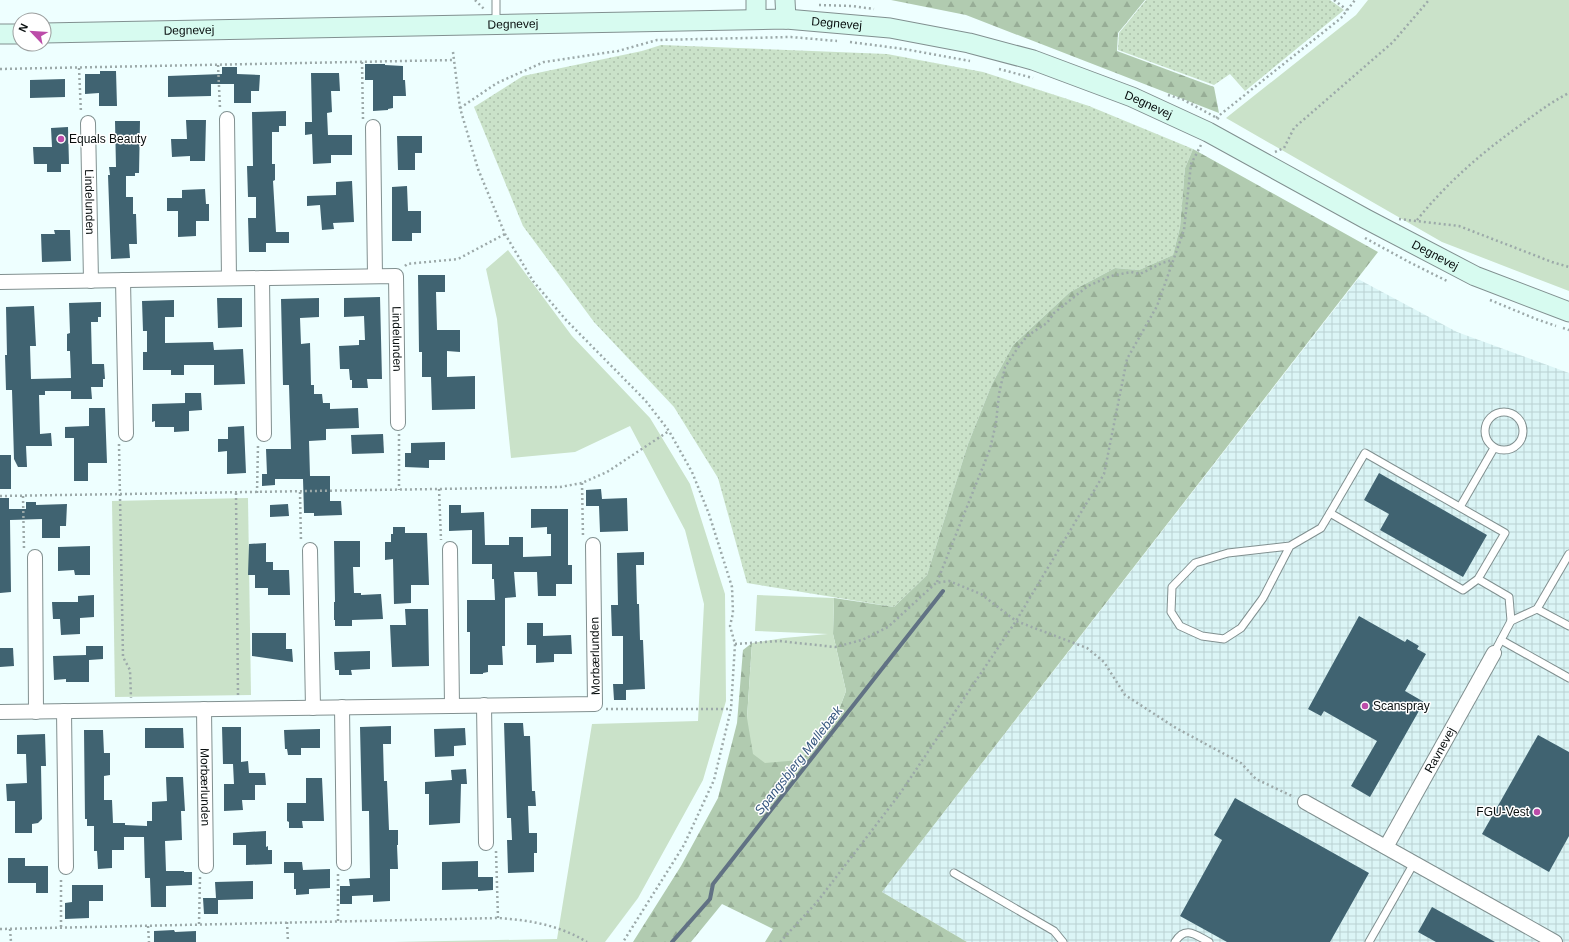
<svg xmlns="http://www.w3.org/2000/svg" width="1569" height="942" font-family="Helvetica,sans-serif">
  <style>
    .industrial { fill: url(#industrial-grid) }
    .grass { fill: url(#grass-dots) }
    .forest { fill: url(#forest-firs) }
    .park { fill: #cae2c9 }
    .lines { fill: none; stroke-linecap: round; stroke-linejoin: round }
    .stream { stroke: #617284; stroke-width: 4 }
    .building { fill: #406371 }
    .lane-casing { stroke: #819090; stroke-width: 9 }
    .street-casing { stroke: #819090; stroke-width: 16 }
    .secondary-casing { stroke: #819090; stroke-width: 21 }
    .path { stroke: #9ca9a9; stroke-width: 2.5; stroke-dasharray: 2 3; stroke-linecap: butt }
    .lane { stroke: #fff; stroke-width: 7 }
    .street { stroke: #fff; stroke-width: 14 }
    .secondary { stroke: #d7fbf0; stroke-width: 19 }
    .poi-dot { fill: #bc4ca9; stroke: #fff; stroke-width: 1.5 }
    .labels { text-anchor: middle; stroke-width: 3; stroke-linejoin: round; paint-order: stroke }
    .street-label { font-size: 12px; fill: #080e0e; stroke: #fff }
    .poi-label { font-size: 12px; fill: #080e0e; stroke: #fff; text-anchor: start }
    .water-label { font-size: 13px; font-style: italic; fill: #35577e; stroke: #fff }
  </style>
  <defs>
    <pattern id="industrial-grid" width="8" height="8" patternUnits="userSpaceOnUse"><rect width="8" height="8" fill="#dbf5f6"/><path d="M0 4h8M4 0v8" fill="none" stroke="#bad1d2"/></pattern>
    <pattern id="grass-dots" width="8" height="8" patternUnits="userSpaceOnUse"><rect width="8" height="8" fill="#cae2c9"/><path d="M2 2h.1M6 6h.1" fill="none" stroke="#acc1ab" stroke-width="1.8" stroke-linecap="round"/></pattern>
    <pattern id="forest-firs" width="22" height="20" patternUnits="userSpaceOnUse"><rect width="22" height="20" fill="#b1cbb0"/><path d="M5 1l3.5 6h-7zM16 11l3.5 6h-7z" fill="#97ad96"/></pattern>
  </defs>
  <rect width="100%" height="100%" fill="#eff"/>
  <polygon class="industrial" points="1358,279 1457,332 1569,373 1569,942 967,942 882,892"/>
  <g class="grass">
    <polygon points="1146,0 1330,0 1344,10 1245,91 1230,74 1214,85 1118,50 1119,33"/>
    <polygon points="661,45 887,54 983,72 1089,106 1193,149 1185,168 1180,227 1173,255 1139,270 1115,268 1070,292 1013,345 992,384 968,444 927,575 894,607 747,583 718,478 674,407 594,322 523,226 474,107 523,76 642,51"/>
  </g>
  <g class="forest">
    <polygon points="891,0 1145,0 1118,33 1117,51 1214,87 1219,113 966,15"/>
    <polygon points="1193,149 1378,252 882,892 967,942 765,942 773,929 722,904 691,942 633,942 681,866 718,798 737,723 743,650 752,643 747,718 827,733 840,707 846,691 833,634 834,598 894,607 927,575 968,444 992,384 1013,345 1070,292 1115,268 1139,270 1173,255 1180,227 1185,168"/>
  </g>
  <g class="park">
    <polygon points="1368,0 1569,0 1569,291 1442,242 1226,118 1356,15"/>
    <polygon points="508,250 572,336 650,418 690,484 725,594 726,701 703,780 638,898 605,942 393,942 557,939 592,724 698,721 704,604 685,530 630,426 575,452 511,458 497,319 486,269"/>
    <polygon points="248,498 251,695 115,697 112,501"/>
    <polygon points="757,595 834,598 833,634 846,691 840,707 827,733 800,760 765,763 753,754 747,718 752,643 784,638 828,634 755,631"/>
  </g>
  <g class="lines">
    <polyline class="stream" points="672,942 710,899 713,884 943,591"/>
  </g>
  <g class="building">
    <polygon points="365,64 385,64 385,65 403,66 403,80 405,80 406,96 393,96 393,108 388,109 388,110 373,111 373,80 365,80"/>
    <polygon points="222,67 237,67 237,74 260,75 259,91 251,91 251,103 234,103 234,84 211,84 211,96 168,97 168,76 222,74"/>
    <polygon points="100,71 116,71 117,106 99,106 99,93 85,94 85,74 100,74"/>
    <polygon points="311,73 339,73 340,91 331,91 332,112 327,113 328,135 352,135 352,155 331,155 331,163 313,164 312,134 305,135 305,122 312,122"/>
    <polygon points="65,79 65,97 30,98 30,80"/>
    <polygon points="286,111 286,126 279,126 279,132 272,132 272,164 275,164 275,180 273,181 276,232 289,232 289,243 266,243 266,252 249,252 248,218 256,218 256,197 248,197 247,166 253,166 252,112"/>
    <polygon points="186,120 206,120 205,161 190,161 190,156 172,157 171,139 187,139"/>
    <polygon points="115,121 140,121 139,173 135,173 135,176 126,176 126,197 133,197 133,214 136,214 137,244 129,244 130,258 111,259 108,175 110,175 109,167 116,167"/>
    <polygon points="68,127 69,164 61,164 61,172 47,172 47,164 34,164 33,147 52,147 51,128"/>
    <polygon points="397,136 422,136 422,153 415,153 415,170 398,170"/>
    <polygon points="352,181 354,222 333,223 334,229 322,230 320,205 307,206 307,196 336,195 336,182"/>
    <polygon points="407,186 408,211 421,211 421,233 412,233 412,241 392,241 392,187"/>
    <polygon points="205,189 206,204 209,204 209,221 196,221 196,236 178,237 178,211 167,211 167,198 182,198 182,190"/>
    <polygon points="54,230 70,230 71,261 42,262 41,234 55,234"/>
    <polygon points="418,275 445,275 445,292 436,292 437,330 460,330 460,352 447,351 447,377 475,376 475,409 432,410 431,377 422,377 422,352 419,352"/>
    <polygon points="380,297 382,379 367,379 368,388 352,388 352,380 350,380 349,369 340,369 339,346 359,345 359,340 365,340 364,316 344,317 344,298"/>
    <polygon points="217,298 242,298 242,327 218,328"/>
    <polygon points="319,298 319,317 300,318 301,344 310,343 311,385 314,385 314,394 322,394 323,403 330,403 330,409 358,408 359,428 326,429 326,440 309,441 310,476 330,476 330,501 341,501 342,515 314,516 314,513 304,513 303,479 275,479 275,485 262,486 262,474 267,474 266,449 291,449 289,385 283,385 281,299"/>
    <polygon points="174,300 174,317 165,317 165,343 213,342 214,350 243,349 245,384 214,385 214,365 184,365 184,375 171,375 171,370 143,370 143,352 147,352 147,331 143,331 142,301"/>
    <polygon points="101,302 101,317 98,317 98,322 91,322 92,364 104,364 105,379 103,379 103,387 91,387 92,399 71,399 71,391 45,391 45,395 39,395 40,434 51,433 52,446 26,446 27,467 18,467 14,459 12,390 6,390 5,355 7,355 6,307 34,306 36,346 30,346 31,379 71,378 70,351 67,351 67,334 70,333 69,303"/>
    <polygon points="185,393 201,393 202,410 189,411 189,431 174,432 174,427 155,427 155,421 152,422 152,404 185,403"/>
    <polygon points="89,408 105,408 107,463 88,463 88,481 74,481 74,438 65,438 65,427 89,426"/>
    <polygon points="244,426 246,473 227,474 227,451 218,452 218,439 228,439 228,427"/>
    <polygon points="383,434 384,453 352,454 351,435"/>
    <polygon points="445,442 445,460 429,460 429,468 405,467 405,453 411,453 411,443"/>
    <rect x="0" y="455" width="11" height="34"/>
    <polygon points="1379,473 1487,535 1463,577 1380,530 1389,514 1364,500"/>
    <polygon points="601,489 602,499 627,498 628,531 600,532 599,506 586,506 586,490"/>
    <polygon points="0,498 9,498 9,509 26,509 26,502 36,502 36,505 67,504 66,526 60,526 60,538 42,538 42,519 10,520 11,592 0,593"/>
    <polygon points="288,504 289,516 270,517 270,505"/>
    <polygon points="449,505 461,505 461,513 484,512 485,545 509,545 509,537 523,537 523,557 551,556 551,534 547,534 547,527 531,528 531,509 568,509 568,565 572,565 572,584 556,584 556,596 538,596 537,572 514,572 516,597 505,598 505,646 502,646 503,665 488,665 488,672 483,673 483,674 470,674 470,632 467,632 467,600 495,600 494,579 492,579 492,564 472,564 472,530 449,531"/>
    <polygon points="393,527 405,527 405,533 427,533 429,585 411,585 411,603 394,604 393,559 385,560 385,542 391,542 391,534 393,534"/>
    <polygon points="334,541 360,541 360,567 353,567 354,593 361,593 361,595 381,594 383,619 352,620 352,626 335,626 335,620 334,620 334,602 335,602"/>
    <polygon points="266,543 266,562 273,562 273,570 289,570 290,595 268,595 268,588 255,588 255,575 248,575 249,544"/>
    <polygon points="90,546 90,575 75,575 74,570 58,571 58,547"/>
    <polygon points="644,552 644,565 636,565 637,604 639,604 640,640 643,640 645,689 626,690 626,700 614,700 613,684 623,684 623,636 612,636 611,605 618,605 617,553"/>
    <polygon points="94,595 94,617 80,618 80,634 61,635 60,619 53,619 52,602 78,602 78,596"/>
    <polygon points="405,609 428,609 429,666 392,667 390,625 406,625"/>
    <polygon points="1359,616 1405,642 1407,639 1419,646 1417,649 1426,654 1405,691 1424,702 1370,797 1351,786 1377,741 1324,711 1321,716 1308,709"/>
    <polygon points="527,623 543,623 543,636 571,635 572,654 554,654 554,662 536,663 536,645 527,645"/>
    <polygon points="252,633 286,633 286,649 292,649 293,662 252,656"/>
    <polygon points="86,646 103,646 103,659 89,660 89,682 66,682 66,679 54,680 53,656 86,655"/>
    <polygon points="0,648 13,648 14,666 0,667"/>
    <polygon points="370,651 370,669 351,670 352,675 339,675 339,670 335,670 334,652"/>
    <polygon points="504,723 523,723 524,736 530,736 532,791 535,791 536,806 528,806 529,833 537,833 537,853 534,853 534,872 508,873 507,840 512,840 511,818 507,818"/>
    <polygon points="391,726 391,744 383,744 384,781 387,781 389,830 398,830 398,845 397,845 398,869 390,869 390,901 373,902 373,895 352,896 352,904 340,904 340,886 350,886 349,879 370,878 369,811 362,811 360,727"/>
    <polygon points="222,727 241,727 241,762 248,761 249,773 265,773 266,785 255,785 255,800 242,800 243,810 224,811 224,784 234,784 233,764 223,764"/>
    <polygon points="145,728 183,728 184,748 145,748"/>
    <polygon points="465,728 466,745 454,746 454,756 435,757 434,729"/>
    <polygon points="320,729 320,748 301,748 301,755 288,755 287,749 285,749 284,730"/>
    <polygon points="84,730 103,730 104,753 110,753 110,775 104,776 104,800 112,800 113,823 125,823 125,825 147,826 147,821 152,821 152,802 167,801 166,777 183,777 185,811 181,811 182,840 165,841 166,871 184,871 184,872 192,872 192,885 166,886 166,907 151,907 150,878 145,878 144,837 124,837 124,850 112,850 112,868 98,869 97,851 94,851 94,826 87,826 87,819 85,819"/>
    <polygon points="45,734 46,766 41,766 42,819 38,823 32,824 32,833 15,833 15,801 7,801 6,784 27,783 26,754 17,754 17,735"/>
    <polygon points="1538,735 1569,752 1569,836 1549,872 1482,834"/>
    <polygon points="466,769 467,784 461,784 460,823 429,825 429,794 425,794 425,782 452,780 451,770"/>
    <polygon points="306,778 322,778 324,821 302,821 303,828 289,828 289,822 287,821 287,803 306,803"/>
    <polygon points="1235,798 1369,873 1330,942 1227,942 1180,916 1222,840 1214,835"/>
    <polygon points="266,831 266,847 268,846 268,850 272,850 272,864 246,865 246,845 233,845 233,833"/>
    <polygon points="8,858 25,858 25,866 48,866 48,893 36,893 36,883 8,883"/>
    <polygon points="478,861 478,877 493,877 493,890 478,891 478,889 442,890 442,862"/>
    <polygon points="284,862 302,862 303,870 330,869 330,888 309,889 309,894 296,895 296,889 294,889 294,873 284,873"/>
    <polygon points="253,881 253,899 218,900 218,914 204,914 203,898 216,898 215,882"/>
    <polygon points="72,885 103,885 103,901 89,901 89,918 65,919 65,903 72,902"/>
    <polygon points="1432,907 1495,942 1436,942 1418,932"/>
    <polygon points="174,930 175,932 196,931 196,942 154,942 154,931"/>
  </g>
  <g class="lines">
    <g class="lane-casing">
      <g id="lane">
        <polyline points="496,24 496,0"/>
        <circle cx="1504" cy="431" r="19"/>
        <polyline points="1460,507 1494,448"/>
        <polyline points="1290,546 1263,598 1241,628 1224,639 1202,636 1180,626 1171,612 1172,587 1195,563 1228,553 1290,546 1321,528 1330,513"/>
        <polyline points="1478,579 1463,590 1330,513 1365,453 1505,533 1478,579 1509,597 1511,621"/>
        <polyline points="1537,609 1569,626"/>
        <polyline points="1501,640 1569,678"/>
        <polyline points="1494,653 1511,621 1537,609 1569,554"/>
        <polyline points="954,873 1054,931 1063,942"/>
        <path d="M1175,942C1185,925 1196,935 1209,942"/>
        <polyline points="1369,942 1414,863"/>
      </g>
    </g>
    <g class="street-casing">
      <g id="street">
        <polyline points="227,119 229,278"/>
        <path id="s1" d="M88,123L91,281"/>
        <polyline points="373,127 375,276"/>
        <polyline points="262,278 264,434"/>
        <polyline points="123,280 126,434"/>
        <path id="s2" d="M0,282L396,276L398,423"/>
        <polyline points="450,549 452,706"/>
        <polyline points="310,550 313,708"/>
        <polyline points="35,557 36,712"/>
        <polyline points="484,705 486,843"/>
        <polyline points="342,707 344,863"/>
        <path id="s3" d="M204,709L206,866"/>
        <polyline points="64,711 66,867"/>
        <polyline points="0,712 595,704 593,545"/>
        <polyline points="1305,802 1555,942"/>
        <path id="s4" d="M1386,847L1494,653"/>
      </g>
    </g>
    <g class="secondary-casing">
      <g id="secondary">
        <polyline points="756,0 756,19"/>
        <polyline points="785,0 786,19"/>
        <path id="s5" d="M44,33L786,19L890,28L969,43L1033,60L1132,97L1208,132L1366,219L1475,276L1569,312"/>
        <polyline points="0,34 20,34"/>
      </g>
    </g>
    <g class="path">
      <polyline points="475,0 485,10"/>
      <polyline points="1334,0 1347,10"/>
      <polyline points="819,5 852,6 874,9"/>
      <polyline points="850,42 904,49 970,61"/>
      <polyline points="453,52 460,108 478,169 505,234 533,281 566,320 645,400 669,431 692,472 709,514 732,587 733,613 730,626 735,644 731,709 714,780 684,845 623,942"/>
      <polyline points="362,62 363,119"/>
      <polyline points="218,65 220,108"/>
      <polyline points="79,68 81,113"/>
      <polyline points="0,69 454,60"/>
      <polyline points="999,69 1033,78"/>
      <polyline points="1168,95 1182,99 1219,119"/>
      <polyline points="460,108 497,83 544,62 618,51 657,40 791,37 837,41"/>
      <polyline points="1216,118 1341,18 1355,0"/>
      <polyline points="1275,152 1284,148 1294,128 1393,42 1429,0"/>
      <polyline points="1399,219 1459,226 1552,262 1569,267"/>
      <path d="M1417,220C1445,185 1479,155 1515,129C1533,116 1549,103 1569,93"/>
      <polyline points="1365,238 1409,262 1449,282"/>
      <polyline points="405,266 407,264 458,259 505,234"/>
      <polyline points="1490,300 1536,319 1556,326"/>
      <polyline points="1563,328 1569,330"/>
      <polyline points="399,434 399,490"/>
      <polyline points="119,444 123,657 130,670 131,698"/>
      <polyline points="582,483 583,537"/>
      <polyline points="439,489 441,540"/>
      <polyline points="300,492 301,542"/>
      <polyline points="236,493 238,696"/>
      <polyline points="257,493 258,445"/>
      <polyline points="0,496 560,487 582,483 607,472 669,431"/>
      <polyline points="23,496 24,549"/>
      <polyline points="937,582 990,449 996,423 999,394 1005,367 1017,349 1027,336 1047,323 1054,313 1088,286 1111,276 1131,272 1140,274 1162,263 1173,260"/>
      <polyline points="735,644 779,641 835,647 862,640 888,627 936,583 949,581 981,594 1016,621 1087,648 1104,662 1125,695 1176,728 1241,763 1256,779 1294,797"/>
      <polyline points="606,709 731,709"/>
      <polyline points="496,851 498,918"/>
      <polyline points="338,921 338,874"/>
      <polyline points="287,922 288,942"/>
      <polyline points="199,924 200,877"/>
      <polyline points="148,926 149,942"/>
      <polyline points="61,927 61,878"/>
      <path d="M0,929L498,918C529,920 559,925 587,942"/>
      <polyline points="10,929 11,942"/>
      <polyline points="780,942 817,902 899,795 1016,621 1104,474 1127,359 1157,306 1184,230 1191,164 1201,145"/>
    </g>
    <use href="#lane" class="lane"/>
    <use href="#street" class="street"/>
    <use href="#secondary" class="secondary"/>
  </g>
  <g class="poi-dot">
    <circle cx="61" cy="139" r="4"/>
    <circle cx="1365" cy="706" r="4"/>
    <circle cx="1537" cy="812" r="4"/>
  </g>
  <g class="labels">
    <g class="street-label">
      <text dy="4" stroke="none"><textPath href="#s5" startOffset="793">Degnevej</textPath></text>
      <text dy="4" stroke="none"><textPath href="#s5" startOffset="469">Degnevej</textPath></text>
      <text dy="4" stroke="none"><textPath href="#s5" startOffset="145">Degnevej</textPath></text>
      <text dy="4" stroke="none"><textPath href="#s5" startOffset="1117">Degnevej</textPath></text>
      <text dy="4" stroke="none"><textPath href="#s1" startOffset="79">Lindelunden</textPath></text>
      <text dy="4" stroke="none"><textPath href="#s5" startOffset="1441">Degnevej</textPath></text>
      <text dy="4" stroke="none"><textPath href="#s2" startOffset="459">Lindelunden</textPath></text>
      <text transform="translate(595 656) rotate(-91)" y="4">Morbærlunden</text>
      <text dy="4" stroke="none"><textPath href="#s4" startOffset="111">Ravnevej</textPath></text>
      <text dy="4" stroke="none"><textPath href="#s3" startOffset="78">Morbærlunden</textPath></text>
    </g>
    <g class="poi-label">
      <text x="69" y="143">Equals Beauty</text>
      <text x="1373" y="710">Scanspray</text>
      <text x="1529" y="816" text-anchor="end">FGU-Vest</text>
    </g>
    <g class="water-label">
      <text transform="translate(798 760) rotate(-52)" y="5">Spangsbjerg Møllebæk</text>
    </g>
  </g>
  <g transform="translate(32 32) rotate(295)"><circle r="19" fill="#ffffff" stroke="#9c9f9f"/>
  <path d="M0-3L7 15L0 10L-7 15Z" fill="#bc4ca9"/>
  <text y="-6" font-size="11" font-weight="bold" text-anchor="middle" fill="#080e0e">N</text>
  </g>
</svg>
